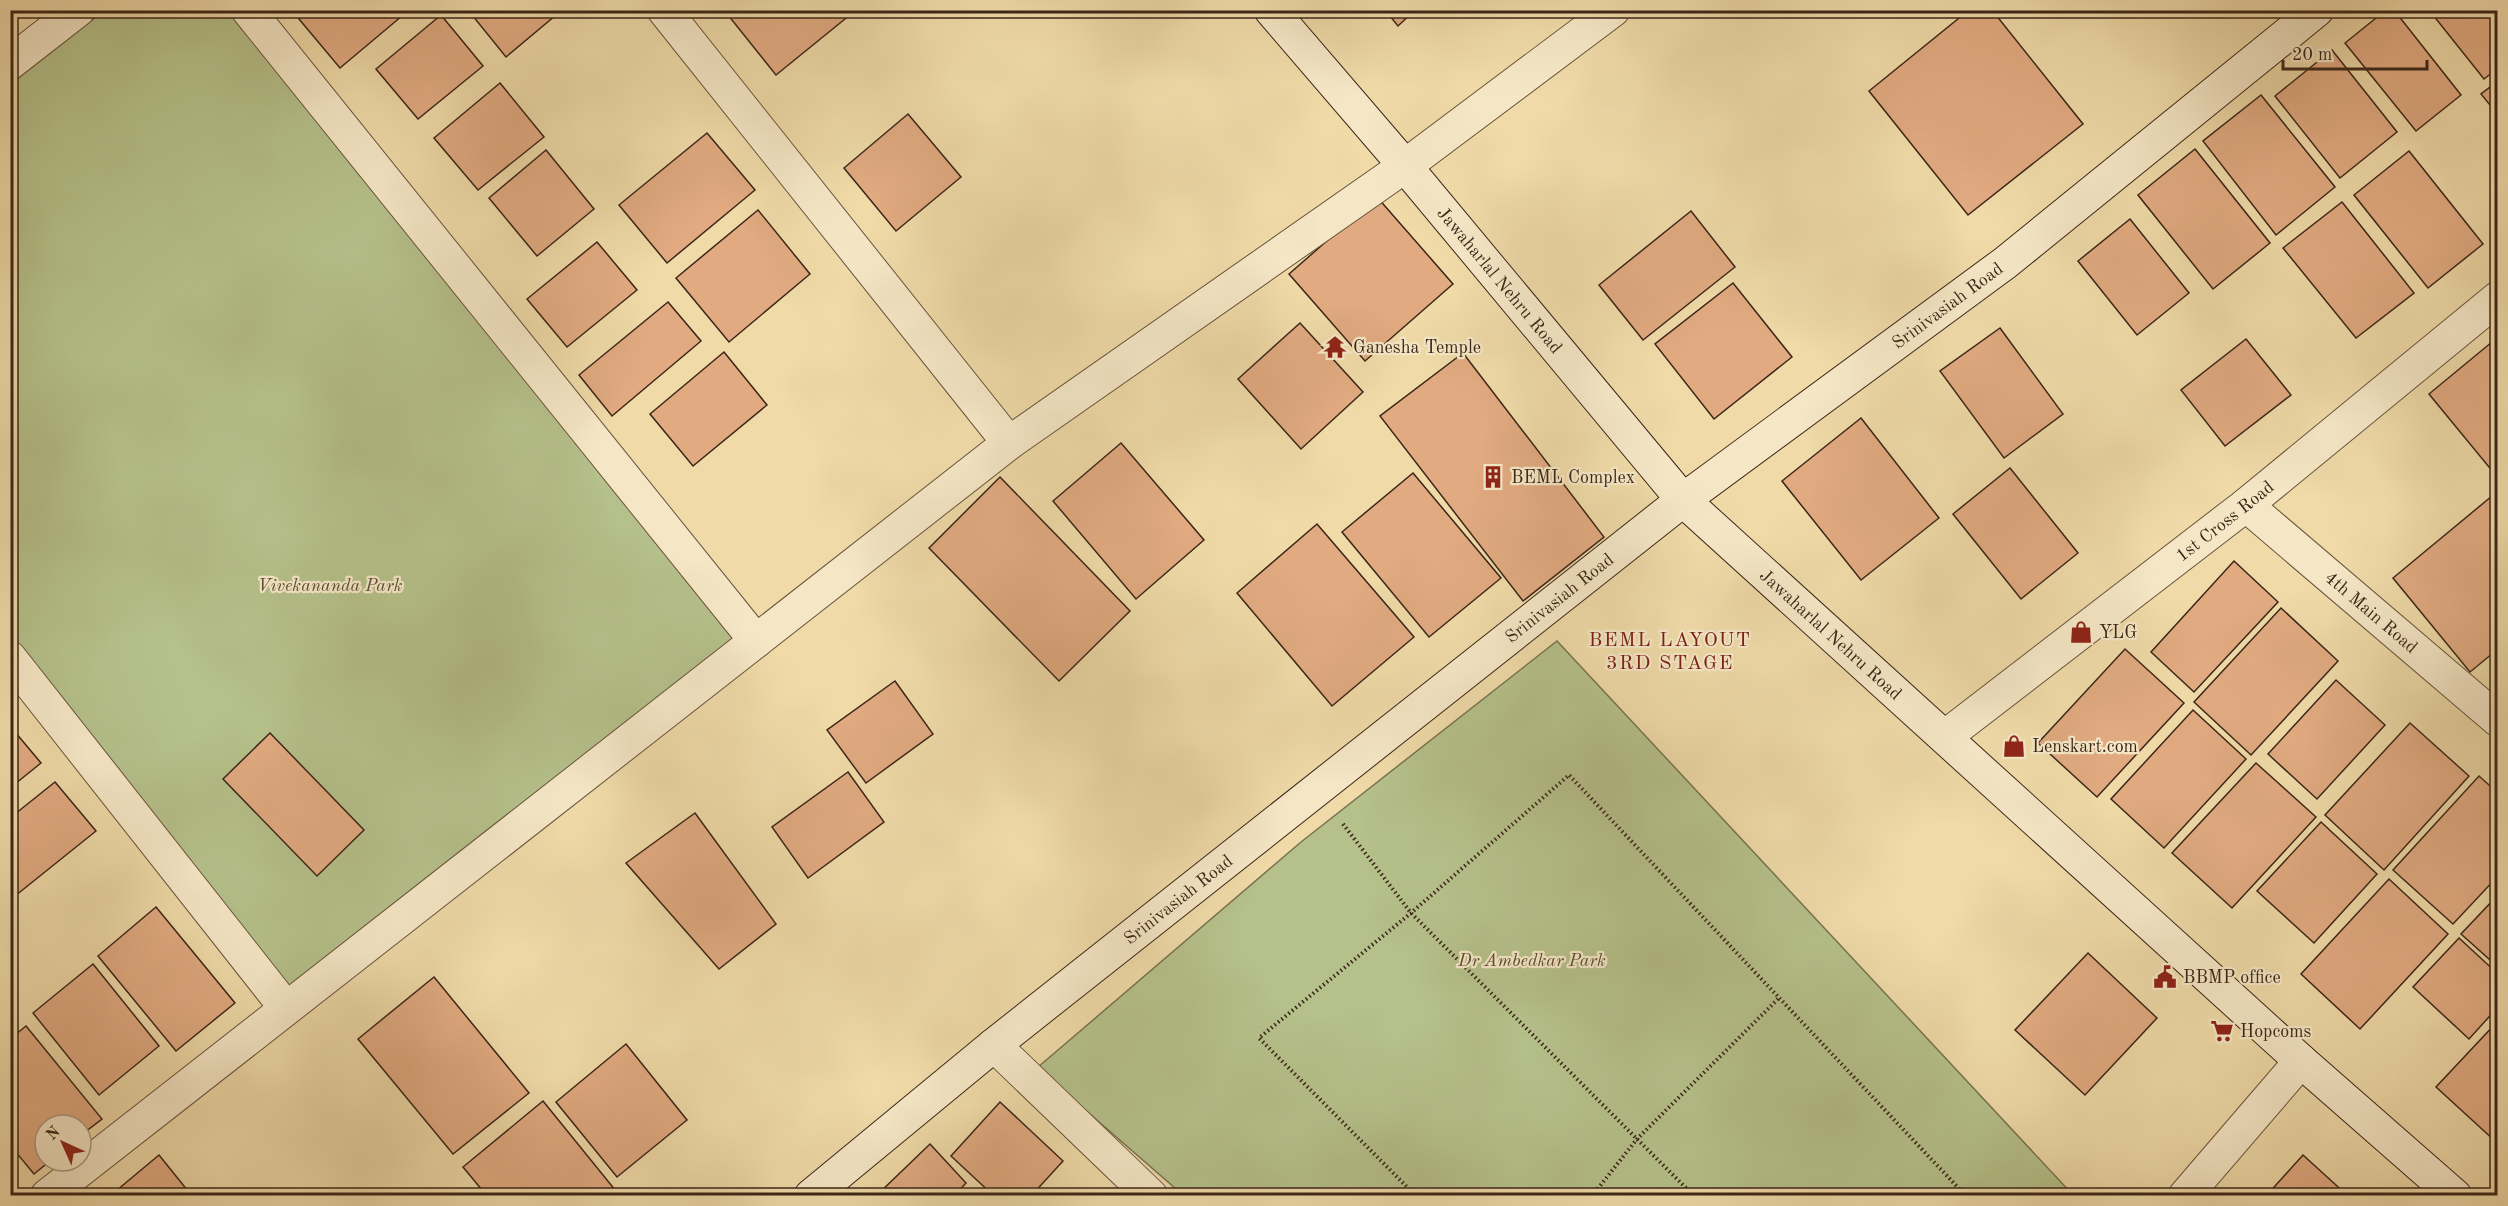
<svg xmlns="http://www.w3.org/2000/svg" width="2508" height="1206" font-family="'Old Standard TT',serif">
  <style>
    .green { fill: #b5c08a; stroke: #787351; stroke-width: 1.5 }
    .building { fill: #e1aa81; stroke: #3c2618; stroke-width: 1.5 }
    .lines { fill: none; stroke-linecap: round; stroke-linejoin: round }
    .street-casing { stroke: #69533c; stroke-width: 35 }
    .secondary-casing { stroke: #3c2618; stroke-width: 35 }
    .path { stroke: #3c2618; stroke-width: 4; stroke-dasharray: 1.5 3; stroke-linecap: butt }
    .street { stroke: #f5e7c6; stroke-width: 33 }
    .secondary { stroke: #f5e7c6; stroke-width: 33 }
    .labels { text-anchor: middle; stroke-width: 4.5; stroke-linejoin: round; paint-order: stroke }
    .street-label { font-size: 18px; fill: #3c2618; stroke: #f5e7c6 }
    .poi-label { font-size: 18px; fill: #3c2618; stroke: #f5e7c6; text-anchor: start }
    .park-label { font-size: 18px; font-style: italic; fill: #5a4c34; stroke: #f5e7c6 }
    .neighbourhood-label { font-size: 20px; letter-spacing: 1.5px; fill: #7a1f14; stroke: #f5e7c6 }
  </style>
  <rect width="100%" height="100%" fill="#efdaa8"/>
  <filter id="stains"><feTurbulence type="fractalNoise" baseFrequency=".00333" numOctaves="4"/><feColorMatrix values="0 0 0 0 .2 0 0 0 0 .09 0 0 0 0 .02 0 0 0 .5 -.17"/></filter>
  <radialGradient id="worn" r=".72"><stop offset=".6" stop-color="#630" stop-opacity="0"/><stop offset="1" stop-color="#630" stop-opacity=".3"/></radialGradient>
  <g class="green">
    <polygon points="105,10 248,11 756,641 286,1008 11,658 11,84"/>
    <polygon points="1557,641 2073,1195 1183,1195 1037,1068 1301,842"/>
  </g>
  <g class="building">
    <polygon points="310,10 409,10 340,68 299,19"/>
    <polygon points="468,10 562,10 506,57"/>
    <polygon points="724,10 856,10 776,75"/>
    <polygon points="1385,10 1415,10 1398,26"/>
    <polygon points="1969,10 1992,10 2083,124 1968,215 1869,91"/>
    <polygon points="2386,10 2394,10 2461,95 2416,131 2345,43"/>
    <polygon points="2429,10 2498,10 2498,68 2484,79"/>
    <polygon points="441,15 483,66 418,119 376,69"/>
    <polygon points="2332,50 2397,132 2340,178 2275,96"/>
    <polygon points="2498,81 2498,115 2481,94"/>
    <polygon points="500,83 544,137 478,190 434,138"/>
    <polygon points="2261,95 2335,187 2276,235 2203,141"/>
    <polygon points="908,114 961,177 896,231 844,168"/>
    <polygon points="707,133 755,190 667,263 619,205"/>
    <polygon points="2195,149 2270,243 2213,289 2138,195"/>
    <polygon points="546,150 594,209 537,256 489,198"/>
    <polygon points="2409,151 2483,244 2428,288 2354,195"/>
    <polygon points="1377,197 1453,284 1365,361 1289,274"/>
    <polygon points="2342,202 2414,293 2356,338 2283,248"/>
    <polygon points="758,210 810,274 729,342 676,278"/>
    <polygon points="1691,211 1735,267 1643,340 1599,285"/>
    <polygon points="2130,219 2189,293 2137,335 2078,261"/>
    <polygon points="597,242 637,290 567,347 527,299"/>
    <polygon points="1733,283 1792,357 1714,419 1655,344"/>
    <polygon points="668,302 701,341 612,416 579,375"/>
    <polygon points="1300,323 1363,392 1301,449 1238,379"/>
    <polygon points="2000,328 2063,414 2004,458 1940,371"/>
    <polygon points="2498,337 2498,478 2429,394"/>
    <polygon points="2246,339 2291,395 2225,446 2181,390"/>
    <polygon points="724,352 767,405 693,466 650,414"/>
    <polygon points="1463,353 1604,537 1523,601 1380,416"/>
    <polygon points="1861,418 1939,518 1861,580 1782,481"/>
    <polygon points="1121,443 1204,540 1136,599 1053,501"/>
    <polygon points="2010,468 2078,553 2021,599 1953,514"/>
    <polygon points="1413,473 1501,578 1429,637 1342,532"/>
    <polygon points="1000,477 1130,611 1059,681 929,548"/>
    <polygon points="2498,491 2498,649 2470,672 2393,578"/>
    <polygon points="1317,524 1414,637 1332,706 1237,593"/>
    <polygon points="2234,561 2278,602 2194,692 2151,652"/>
    <polygon points="2281,608 2338,661 2251,755 2194,702"/>
    <polygon points="2125,649 2184,703 2097,797 2038,743"/>
    <polygon points="2336,680 2385,725 2317,799 2268,754"/>
    <polygon points="895,681 933,734 866,783 827,730"/>
    <polygon points="2193,710 2246,759 2164,848 2111,799"/>
    <polygon points="2410,723 2469,776 2384,870 2325,815"/>
    <polygon points="10,726 41,763 10,788"/>
    <polygon points="270,733 364,830 317,876 223,779"/>
    <polygon points="2256,763 2316,817 2232,908 2172,853"/>
    <polygon points="848,772 884,822 808,878 772,827"/>
    <polygon points="2479,776 2498,793 2498,876 2453,924 2393,870"/>
    <polygon points="55,782 96,831 10,900 10,818"/>
    <polygon points="695,813 776,924 719,969 626,863"/>
    <polygon points="2321,822 2377,874 2314,943 2257,891"/>
    <polygon points="2389,879 2448,934 2360,1029 2301,974"/>
    <polygon points="2498,895 2498,967 2461,934"/>
    <polygon points="156,907 235,1003 176,1051 98,956"/>
    <polygon points="2459,938 2498,974 2498,1007 2469,1039 2413,987"/>
    <polygon points="2088,953 2157,1018 2085,1095 2015,1030"/>
    <polygon points="93,964 159,1046 99,1095 33,1013"/>
    <polygon points="434,977 529,1093 453,1154 358,1039"/>
    <polygon points="2498,1021 2498,1138 2495,1141 2436,1087"/>
    <polygon points="26,1026 102,1119 81,1135 81,1125 45,1125 45,1161 50,1161 34,1174 10,1145 10,1039"/>
    <polygon points="626,1044 687,1120 617,1177 556,1102"/>
    <polygon points="543,1101 620,1196 487,1196 463,1167"/>
    <polygon points="1000,1102 1063,1161 1031,1196 994,1196 951,1156"/>
    <polygon points="930,1144 966,1183 954,1196 876,1196"/>
    <polygon points="159,1155 192,1196 110,1196"/>
    <polygon points="2303,1155 2348,1196 2266,1196"/>
  </g>
  <g class="lines">
    <g class="street-casing">
      <g id="street">
        <polyline points="248,10 756,641"/>
        <polyline points="664,10 1009,443"/>
        <polyline points="10,63 78,10"/>
        <path id="s1" d="M2246,505L2498,720"/>
        <polyline points="10,658 286,1008"/>
        <path id="s2" d="M1946,736L2246,505L2498,298"/>
        <polyline points="994,1045 1151,1196"/>
        <polyline points="47,1196 1009,443 1405,166 1613,10"/>
        <polyline points="2185,1196 2301,1061"/>
      </g>
    </g>
    <g class="secondary-casing">
      <g id="secondary">
        <path id="s3" d="M1271,10L1405,166L1683,500L2301,1061L2455,1196"/>
        <path id="s4" d="M811,1196L994,1045L1683,500L2005,263L2317,10"/>
      </g>
    </g>
    <g class="path">
      <polyline points="1343,824 1411,913 1694,1196"/>
      <polyline points="1416,1196 1259,1038 1411,913 1569,775 1966,1196"/>
      <polyline points="1592,1196 1637,1139 1779,998"/>
    </g>
    <use href="#street" class="street"/>
    <use href="#secondary" class="secondary"/>
  </g>
  <defs>
    <g id="temple-bare" transform="scale(1.8)"><path d="M0-6L5-2H3V0L6.5 2.5H4V6H1.5V3h-3V6H-4V2.5H-6.5L-3 0V-2H-5Z" fill="#8f2418" stroke="#f5e7c6" stroke-width="2.5" paint-order="stroke"/></g>
    <g id="building-bare" transform="scale(1.8)"><path d="M-4-6H4V6H1V3H-1V6H-4ZM-2.5-4.3h1.7v1.8h-1.7ZM.8-4.3h1.7v1.8H.8ZM-2.5-1h1.7V.8h-1.7ZM.8-1h1.7V.8H.8Z" fill="#8f2418" stroke="#f5e7c6" stroke-width="2.5" paint-order="stroke"/></g>
    <g id="shop-bare" transform="scale(1.8)"><path d="M-5-2.5h2.3a2.7 3.5 0 0 1 5.4 0H5L5.5 6h-11ZM-1.5-2.5h3a1.5 2.3 0 0 0-3 0Z" fill="#8f2418" stroke="#f5e7c6" stroke-width="2.5" paint-order="stroke"/></g>
    <g id="civic-bare" transform="scale(1.8)"><path d="M-.6-6.5H3V-4.5H.6V-3L4-1V1h2V6H-6V1h2V-1L-.6-3ZM-1.2 2.5V6h2.4V2.5Z" fill="#8f2418" stroke="#f5e7c6" stroke-width="2.5" paint-order="stroke"/></g>
    <g id="supermarket-bare" transform="scale(1.8)"><path d="M-6-5.5h2.5l.6 2H6L4.5 2H-2.5L-4.4-4H-6ZM-1.5 3.2a1.3 1.3 0 1 0 .1 0ZM3 3.2a1.3 1.3 0 1 0 .1 0Z" fill="#8f2418" stroke="#f5e7c6" stroke-width="2.5" paint-order="stroke"/></g>
  </defs>
  <g fill-rule="evenodd">
    <use href="#temple-bare" x="1335" y="347"/>
    <use href="#building-bare" x="1493" y="477"/>
    <use href="#shop-bare" x="2081" y="632"/>
    <use href="#shop-bare" x="2014" y="746"/>
    <use href="#civic-bare" x="2165" y="977"/>
    <use href="#supermarket-bare" x="2222" y="1031"/>
  </g>
  <g class="labels">
    <g class="street-label">
      <text dy="6" stroke="none"><textPath href="#s3" startOffset="354">Jawaharlal Nehru Road</textPath></text>
      <text dy="6" stroke="none"><textPath href="#s4" startOffset="1444">Srinivasiah Road</textPath></text>
      <text dy="6" stroke="none"><textPath href="#s2" startOffset="352">1st Cross Road</textPath></text>
      <text dy="6" stroke="none"><textPath href="#s4" startOffset="958">Srinivasiah Road</textPath></text>
      <text dy="6" stroke="none"><textPath href="#s1" startOffset="165">4th Main Road</textPath></text>
      <text dy="6" stroke="none"><textPath href="#s3" startOffset="840">Jawaharlal Nehru Road</textPath></text>
      <text dy="6" stroke="none"><textPath href="#s4" startOffset="472">Srinivasiah Road</textPath></text>
    </g>
    <g class="poi-label">
      <text x="1353" y="353">Ganesha Temple</text>
      <text x="1511" y="483">BEML Complex</text>
      <text x="2099" y="638">YLG</text>
      <text x="2032" y="752">Lenskart.com</text>
      <text x="2183" y="983">BBMP office</text>
      <text x="2240" y="1037">Hopcoms</text>
    </g>
    <g class="park-label">
      <text x="330" y="591">Vivekananda Park</text>
      <text x="1532" y="966">Dr Ambedkar Park</text>
    </g>
    <g class="neighbourhood-label">
      <text x="1670" y="646">BEML LAYOUT<tspan x="1670" dy="23">3RD STAGE</tspan></text>
    </g>
  </g>
  <rect width="2508" height="1206" fill="none" stroke="#efdaa8" stroke-width="36"/>
  <rect x="12" y="12" width="2484" height="1182" fill="none" stroke="#3c2618" stroke-width="3"/>
  <rect x="18" y="18" width="2472" height="1170" fill="none" stroke="#3c2618" stroke-width="1.5"/>
  <g transform="translate(63 1143) rotate(315)"><circle r="28" fill="#f5e7c6" stroke="#ab9a80" stroke-width="1.5"/>
  <path d="M0-4.5L10 22L0 15L-10 22Z" fill="#8f2418"/>
  <text y="-9" font-size="16" font-weight="bold" text-anchor="middle" fill="#3c2618">N</text>
  </g>
  <path d="M2283 60v9h144v-9" fill="none" stroke="#3c2618" stroke-width="3"/>
  <text x="2292" y="60" font-size="18" fill="#3c2618" stroke="#f5e7c6" stroke-width="4.5" paint-order="stroke">20 m</text>
  <rect width="100%" height="100%" filter="url(#stains)"/>
  <rect width="100%" height="100%" fill="url(#worn)"/>
</svg>
